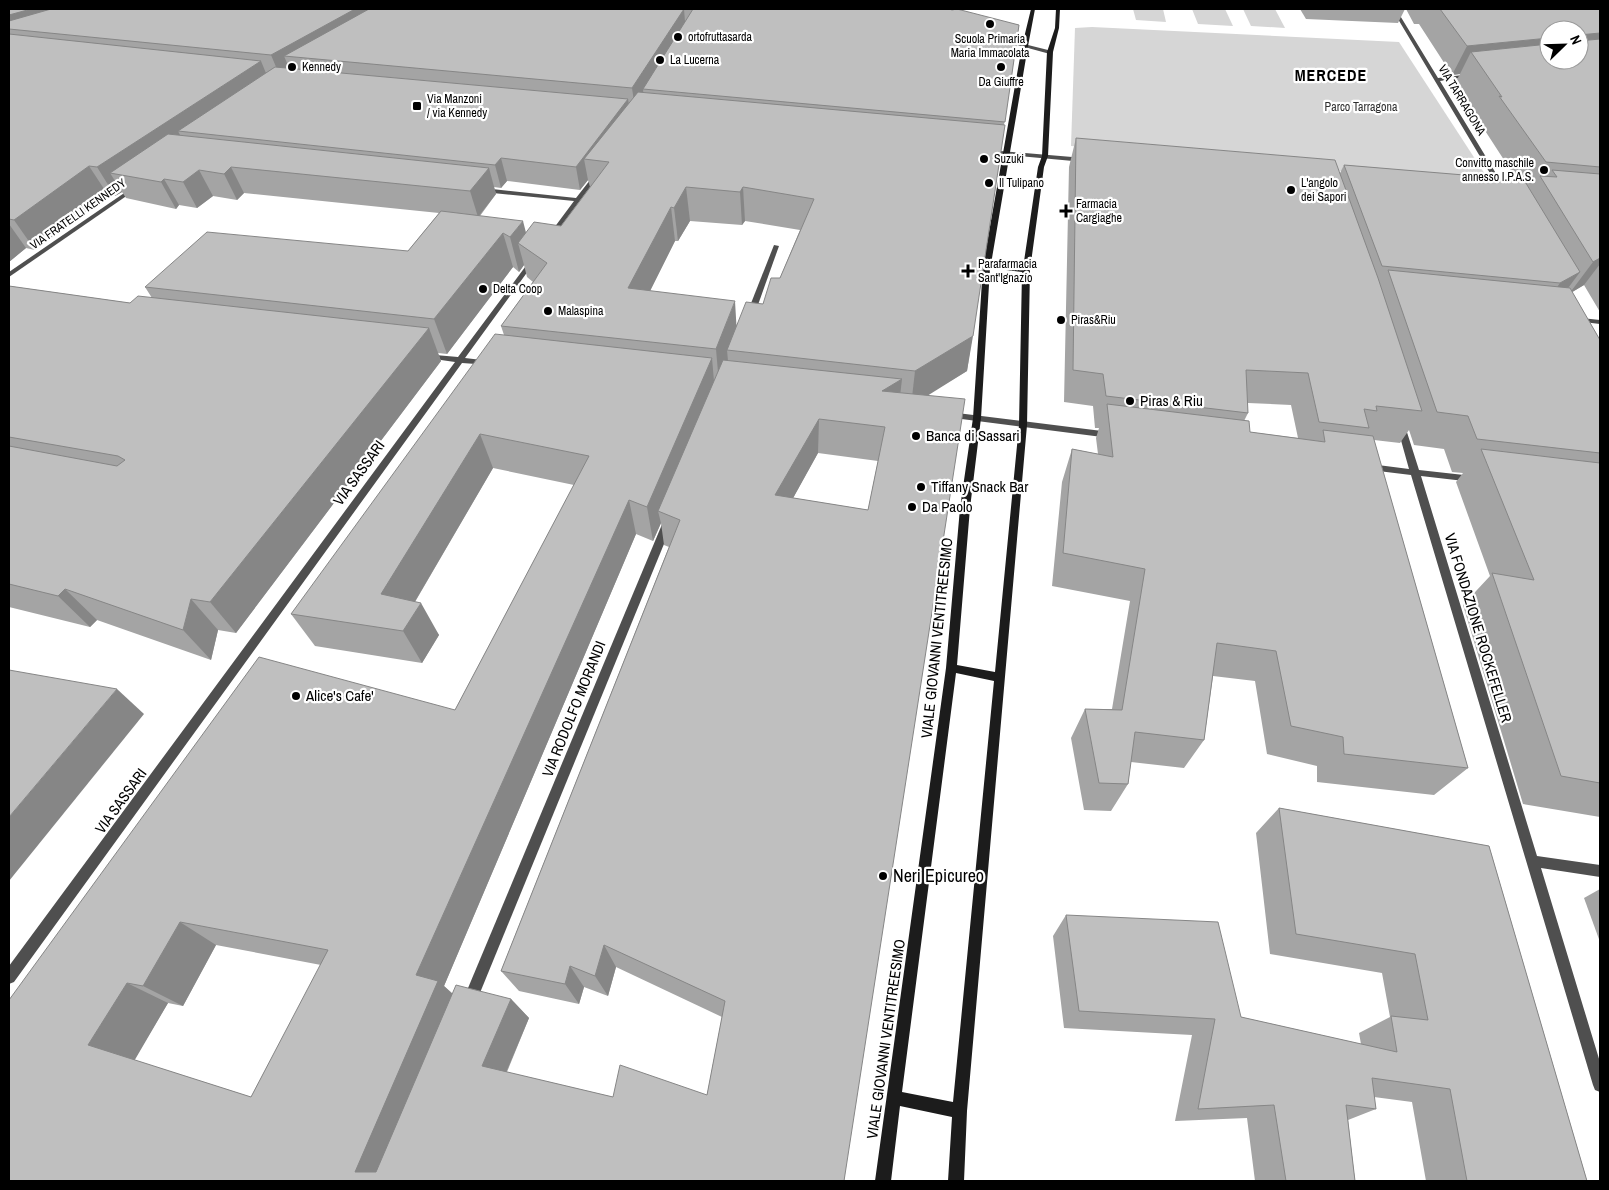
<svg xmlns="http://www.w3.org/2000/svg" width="1609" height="1190" font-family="'Archivo Narrow',sans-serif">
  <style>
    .green { fill: #d6d6d6 }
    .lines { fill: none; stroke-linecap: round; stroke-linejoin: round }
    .minor { fill: #4f4f4f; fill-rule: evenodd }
    .tertiary { fill: #4f4f4f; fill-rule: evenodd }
    .secondary { fill: #1c1c1c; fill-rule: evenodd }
    .wall { fill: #a4a4a4; fill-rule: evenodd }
    .shaded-wall { fill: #868686 }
    .building { fill: #bfbfbf; stroke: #868686; fill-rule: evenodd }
    .poi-dot { fill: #000; stroke: #fff; stroke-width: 2 }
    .labels { text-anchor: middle; stroke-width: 4.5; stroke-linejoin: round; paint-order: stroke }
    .far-poi-label { font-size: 12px; fill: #000; stroke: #fff; text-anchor: start }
    .far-street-label { font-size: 12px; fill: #000; stroke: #fff }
    .far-park-label { font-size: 12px; fill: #2d2d2d; stroke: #fff }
    .poi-label { font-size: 15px; fill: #000; stroke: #fff; text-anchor: start }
    .street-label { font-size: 15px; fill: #000; stroke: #fff }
    .far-district-label { font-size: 16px; font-weight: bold; letter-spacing: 1px; fill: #000; stroke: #fff }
    .near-poi-label { font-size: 18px; fill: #000; stroke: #fff; text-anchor: start }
  </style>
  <rect width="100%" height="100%" fill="#fff"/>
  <g class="green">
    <polygon points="1133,9 1163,9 1166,22 1136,20"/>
    <polygon points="1192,9 1225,9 1233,26 1198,24"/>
    <polygon points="1243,9 1275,9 1285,28 1251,26"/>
    <polygon points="1092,27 1399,42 1492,185 1071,146 1075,28"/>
  </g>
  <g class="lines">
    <g class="minor">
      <polygon points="1392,9 1396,9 1438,78 1471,74 1474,76 1440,81 1506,190 1505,191 1500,190"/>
      <polygon points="1004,39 1052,51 1053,52 1050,54 1002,41"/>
      <polygon points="989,150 1084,158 1087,160 1084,162 987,153 987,151"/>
      <polygon points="594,175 599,176 553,237 551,238 548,236 574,201 483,192 480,190 483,188 576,198"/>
      <polygon points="774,245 779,246 754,316 753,318 747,318 746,316"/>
      <polygon points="531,259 536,260 465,358 490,361 490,365 462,363 14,982 9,984 9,966 455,362 427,358 423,356 424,354 458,357"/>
      <polygon points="1572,317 1600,320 1600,324 1575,321 1572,321"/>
      <polygon points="949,412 1110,432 1114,435 1110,438 946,417 945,415"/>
      <polygon points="1401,423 1405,426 1419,470 1473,476 1477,479 1473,482 1421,476 1537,856 1600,865 1600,877 1541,868 1600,1062 1600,1092 1595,1090 1593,1085 1411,475 1370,470 1366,467 1370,464 1409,469 1397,426"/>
      <polygon points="668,519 673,522 475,1005 470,1007 465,1005 463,1000 663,522"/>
    </g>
    <polygon class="tertiary" points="133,187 138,188 9,277 9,272"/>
    <path class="secondary" d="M1031,9H1035L1028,46L991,264L1023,268L1038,167L1042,156L1047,52L1055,28L1056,9H1060L1059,28L1053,52L1048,156L1044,167L1030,270L1027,425L967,1111L964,1181H948L952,1117L900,1106L891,1181H875L946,668L960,508L973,418L983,266L1022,46ZM990,268L1022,272L1019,425L995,672L957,665L970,508L981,418ZM956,673L994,681L953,1102L902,1092Z"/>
  </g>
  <g class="wall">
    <path d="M9,9H949L1019,25L967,371L927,395L844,1181H9V1000L455,710L574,485L493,468L415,602L439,635L422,663L315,646L291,614L504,335L501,326L533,282L527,277L524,265L519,272L513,267L447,354L438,353L441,361L236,633L218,630L211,660L97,620L90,627L9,607V286L130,303L152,298L145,287L408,251L439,213L244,193L237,200L213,196L197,208L179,205L176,209L126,198L122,192L115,196L108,195L35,250L26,248L9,262ZM588,180L590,187L561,226L526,233L480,216L496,194L494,187L501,188L507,181L580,190ZM690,221L742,225L745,221L800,230L780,278L763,304L736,325L650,291L675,241H678ZM818,453L878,461L868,510L793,498ZM661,523L664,545L669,547L501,971L519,991L579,1004L584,987L608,996L616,967L722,1017L707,1095L613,1097L507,1072L529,1018L511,999L452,993L444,986L636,534L653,541ZM216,945L321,965L251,1097L134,1060L168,1003L183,1006Z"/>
    <polygon points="1300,9 1405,9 1398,23 1306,19"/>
    <path d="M1406,9H1600V312L1584,285L1572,292L1600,340V817L1523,804L1463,605L1490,576L1456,482L1463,473L1452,472L1444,449L1414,445L1409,430L1400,443L1374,440L1468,768L1434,795L1317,782V766L1267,754L1255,681L1213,676L1204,740L1184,768L1131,762L1128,784L1111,811L1084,810L1071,738L1085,709H1112L1130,601L1052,586L1062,482L1072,449L1098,454L1096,438L1099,428H1095L1093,406L1064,402L1069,167L1076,138L1340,173L1344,165L1517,180L1482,126L1483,124L1456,81L1460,74L1452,75L1419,24H1414ZM1248,403L1291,405L1298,438L1250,432L1244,421L1248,413Z"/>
    <polygon points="1279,808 1489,846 1587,1181 1426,1181 1412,1102 1374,1097 1376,1109 1348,1120 1355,1181 1255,1181 1247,1118 1175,1121 1192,1035 1064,1028 1053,936 1066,915 1241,1017 1361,1044 1359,1033 1390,1017 1382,973 1270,954 1256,833"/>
    <polygon points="1600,889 1600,942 1584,898"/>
  </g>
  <g class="shaded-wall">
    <polygon points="31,9 127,9 9,29 9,15"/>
    <polygon points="355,9 407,9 284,56 292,75 282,81 271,55"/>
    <polygon points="684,9 686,34 643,89 644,102 636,115 632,88"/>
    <polygon points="1600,33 1600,60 1485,71 1471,52 1460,74 1452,75 1467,46 1549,38 1549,60 1579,60 1579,35"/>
    <polygon points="261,61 272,88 178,131 186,147 110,173 122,192 115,196 97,167"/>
    <polygon points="628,99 632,122 584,159 588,180 580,190 576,167"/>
    <polygon points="501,158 507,181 501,188 495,165"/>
    <polygon points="89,166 108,195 35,250 14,220"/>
    <polygon points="231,167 244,193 237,200 224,174"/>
    <polygon points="489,168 496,194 478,217 470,191"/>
    <polygon points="199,170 213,196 197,208 183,182"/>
    <polygon points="164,179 179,205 176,209 161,182"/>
    <polygon points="686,187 690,221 678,241 674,208"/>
    <polygon points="743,187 745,221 742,225 740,192"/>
    <polygon points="671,207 675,241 634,323 628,288"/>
    <polygon points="523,221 531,252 518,243 524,265 519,272 510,237"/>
    <polygon points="9,224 26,248 9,262"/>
    <polygon points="503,233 513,267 447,354 434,319"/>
    <polygon points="1600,258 1600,264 1584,285 1569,294 1593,262"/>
    <polygon points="1580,272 1560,299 1540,311 1560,283"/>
    <polygon points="735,301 737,335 727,350 728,361 719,384 716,349"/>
    <polygon points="429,328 441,361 236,633 210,602"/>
    <polygon points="973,336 967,371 911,406 915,371"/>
    <polygon points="712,358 715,393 658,511 661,523 653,541 647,507"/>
    <polygon points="902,379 898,414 882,391"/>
    <polygon points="819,419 818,453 776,529 775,495"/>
    <polygon points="480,434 493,468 400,627 381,594"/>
    <polygon points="629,500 636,534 444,986 460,1001 385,1181 355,1172 416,975"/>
    <polygon points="65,589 97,620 90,627 58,596"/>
    <polygon points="191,599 218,630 211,660 183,630"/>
    <polygon points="421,603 439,635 422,663 403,631"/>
    <polygon points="117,689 144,714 9,881 9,817"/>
    <polygon points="180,922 216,945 183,1006 143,986"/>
    <polygon points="604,945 616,967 608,996 595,976"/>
    <polygon points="570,966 584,987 579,1004 565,984"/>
    <polygon points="127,983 168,1003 133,1063 88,1045"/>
    <polygon points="511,999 529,1018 502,1082 482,1066"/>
  </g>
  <g class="building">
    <polygon points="9,9 31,9 9,15"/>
    <polygon points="51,9 355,9 271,55 9,29 9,21"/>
    <polygon points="369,9 684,9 632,88 284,56"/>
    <polygon points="693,9 949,9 952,10 957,9 1019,25 1005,122 643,89"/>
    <polygon points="1440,9 1600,9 1600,33 1579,35 1579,30 1549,30 1549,38 1467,46"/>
    <polygon points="9,34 261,61 97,167 89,166 14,220 9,219"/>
    <polygon points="1600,39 1600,167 1546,162 1499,96 1502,97 1471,52 1549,44 1549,60 1579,60 1579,41"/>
    <polygon points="275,67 628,99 576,167 501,158 495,165 178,131"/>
    <polygon points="638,92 1005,125 973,336 915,371 727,350 746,302 763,304 771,278 780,278 814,199 743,187 740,192 686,187 674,208 671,207 628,288 735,301 716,349 501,326 547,263 518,243 534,222 561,226 609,162 584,159"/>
    <polygon points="168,134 489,168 470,191 231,167 224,174 199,170 183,182 164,179 161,182 110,173"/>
    <polygon points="1076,138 1335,160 1378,278 1422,411 1376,406 1377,411 1364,409 1369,428 1319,422 1308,373 1246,370 1248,413 1106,396 1103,374 1073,370"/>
    <polygon points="1344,165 1524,180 1580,272 1560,283 1382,266"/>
    <polygon points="1552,170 1600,174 1600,258 1593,262 1540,176 1557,177"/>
    <polygon points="441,211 523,221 510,237 503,233 434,319 145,287 207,232 408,251"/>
    <polygon points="1388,270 1570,288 1600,340 1600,453 1477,439 1468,416 1437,412"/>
    <polygon points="9,286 130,303 138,296 429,328 210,602 191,599 183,630 65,589 58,596 9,584 9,446 117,466 125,460 118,456 9,437"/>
    <path d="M495,334L712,358L647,507L629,500L416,975L438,981L355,1172H376L456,985L511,999L482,1066L613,1097L620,1065L707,1095L725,1001L604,945L595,976L570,966L565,984L501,971L680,520L658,511L723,360L902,379L882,391L965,399L844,1181H9V1000L259,657L455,710L589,456L480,434L381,594L421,603L403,631L291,614ZM819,419L885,427L868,510L775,495ZM180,922L328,950L251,1097L88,1045L127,983L143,986Z"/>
    <polygon points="1107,404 1249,421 1250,432 1325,442 1323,430 1373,436 1468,768 1344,754 1343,737 1291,726 1276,651 1217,643 1204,740 1135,732 1128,784 1099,783 1085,709 1122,710 1145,569 1063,553 1072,449 1113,457"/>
    <polygon points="1481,449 1600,463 1600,783 1561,776 1492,573 1534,580"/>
    <polygon points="9,670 117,689 9,817"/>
    <polygon points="1279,808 1489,846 1587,1181 1467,1181 1450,1089 1372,1078 1376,1109 1346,1105 1355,1181 1286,1181 1274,1105 1198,1109 1215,1019 1079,1011 1066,915 1218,922 1241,1017 1397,1052 1391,1016 1428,1020 1415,954 1296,934"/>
  </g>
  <g class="poi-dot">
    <circle cx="990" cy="24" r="5"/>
    <circle cx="678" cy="37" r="5"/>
    <circle cx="660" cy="60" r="5"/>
    <circle cx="292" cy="67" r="5"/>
    <circle cx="1001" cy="67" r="5"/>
    <rect x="412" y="101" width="10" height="10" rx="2.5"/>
    <circle cx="984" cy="159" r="5"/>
    <circle cx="1544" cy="170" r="5"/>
    <circle cx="989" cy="183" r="5"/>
    <circle cx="1291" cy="190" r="5"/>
    <path d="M1063.5 203.5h5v5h5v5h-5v5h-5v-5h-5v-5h5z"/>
    <path d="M965.5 263.5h5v5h5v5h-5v5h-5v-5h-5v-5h5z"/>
    <circle cx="483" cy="289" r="5"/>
    <circle cx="548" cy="311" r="5"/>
    <circle cx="1061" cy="320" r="5"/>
    <circle cx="1130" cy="401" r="5"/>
    <circle cx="916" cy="436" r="5"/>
    <circle cx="921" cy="487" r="5"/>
    <circle cx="912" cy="507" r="5"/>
    <circle cx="296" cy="696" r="5"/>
    <circle cx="883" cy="876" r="5"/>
  </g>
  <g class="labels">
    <g class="far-poi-label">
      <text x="688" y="41">ortofruttasarda</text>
      <text x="990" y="43" text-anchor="middle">Scuola Primaria<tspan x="990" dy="14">Maria Immacolata</tspan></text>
      <text x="670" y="64">La Lucerna</text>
      <text x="302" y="71">Kennedy</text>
      <text x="1001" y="86" text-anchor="middle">Da Giuffre</text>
      <text x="427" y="103">Via Manzoni<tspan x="427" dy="14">/ via Kennedy</tspan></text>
      <text x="994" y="163">Suzuki</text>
      <text x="1534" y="167" text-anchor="end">Convitto maschile<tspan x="1534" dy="14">annesso I.P.A.S.</tspan></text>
      <text x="999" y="187">Il Tulipano</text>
      <text x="1301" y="187">L'angolo<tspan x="1301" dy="14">dei Sapori</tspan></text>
      <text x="1076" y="208">Farmacia<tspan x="1076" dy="14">Cargiaghe</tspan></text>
      <text x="978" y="268">Parafarmacia<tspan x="978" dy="14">Sant'Ignazío</tspan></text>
      <text x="493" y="293">Delta Coop</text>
      <text x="558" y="315">Malaspina</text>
      <text x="1071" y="324">Piras&amp;Riu</text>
    </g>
    <g class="far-street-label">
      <text transform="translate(1462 100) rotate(59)" y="4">VIA TARRAGONA</text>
      <text transform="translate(78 214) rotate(-35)" y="4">VIA FRATELLI KENNEDY</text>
    </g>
    <g class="far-park-label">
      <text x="1361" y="111">Parco Tarragona</text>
    </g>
    <g class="poi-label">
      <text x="1140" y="406">Piras &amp; Riu</text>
      <text x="926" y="441">Banca di Sassari</text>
      <text x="931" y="492">Tiffany Snack Bar</text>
      <text x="922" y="512">Da Paolo</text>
      <text x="306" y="701">Alice's Cafe'</text>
    </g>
    <g class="street-label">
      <text transform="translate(359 473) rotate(-54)" y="5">VIA SASSARI</text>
      <text transform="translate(1478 628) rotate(73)" y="5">VIA FONDAZIONE ROCKEFELLER</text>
      <text transform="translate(937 638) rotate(-84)" y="5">VIALE GIOVANNI VENTITREESIMO</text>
      <text transform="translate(574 709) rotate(-68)" y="5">VIA RODOLFO MORANDI</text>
      <text transform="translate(121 801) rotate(-54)" y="5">VIA SASSARI</text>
      <text transform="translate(886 1039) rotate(-82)" y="5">VIALE GIOVANNI VENTITREESIMO</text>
    </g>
    <g class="far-district-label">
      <text x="1331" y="81">MERCEDE</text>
    </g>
    <g class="near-poi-label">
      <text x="893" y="882">Neri Epicureo</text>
    </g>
  </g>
  <rect width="1609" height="1190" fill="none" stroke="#000000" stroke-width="20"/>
  <g transform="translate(1564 45) rotate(67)"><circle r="24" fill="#ffffff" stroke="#999999"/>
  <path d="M0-4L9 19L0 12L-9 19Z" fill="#000000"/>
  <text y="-8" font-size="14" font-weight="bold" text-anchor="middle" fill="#000000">N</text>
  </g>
</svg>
